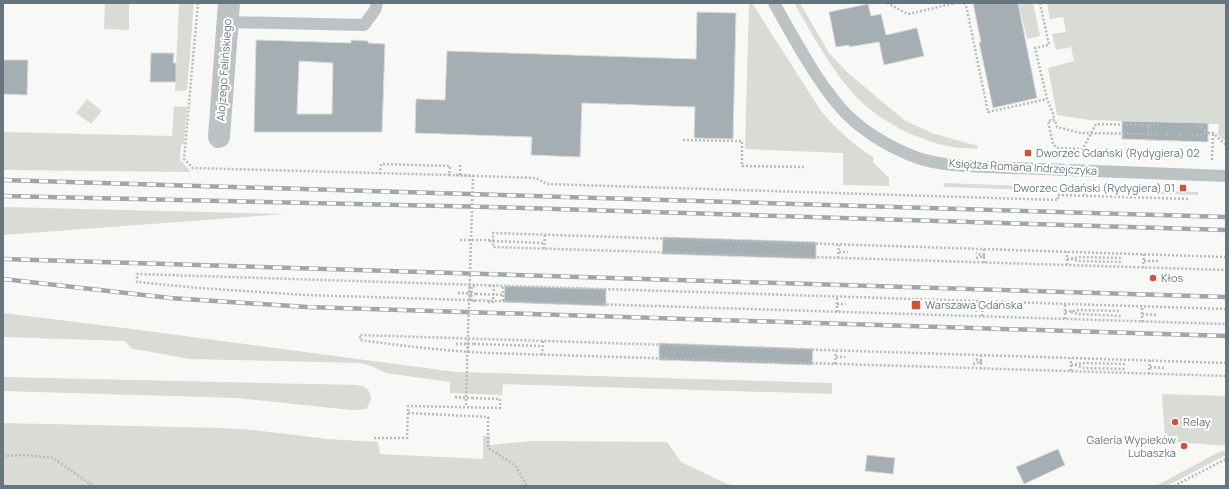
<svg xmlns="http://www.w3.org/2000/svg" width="1229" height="489" font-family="Manrope,sans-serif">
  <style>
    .green { fill: #d8dcd5 }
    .building { fill: #a5aeb2; stroke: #dadad8; fill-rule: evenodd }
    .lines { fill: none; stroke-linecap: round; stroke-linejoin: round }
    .path { stroke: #b8bcbe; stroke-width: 2.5; stroke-dasharray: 2 2; stroke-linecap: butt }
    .service { stroke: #bdc2c5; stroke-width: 12 }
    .minor { stroke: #bdc2c5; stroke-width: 22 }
    .rail-casing { stroke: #a0a7ab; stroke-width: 4.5 }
    .rail { stroke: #fff; stroke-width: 3; stroke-dasharray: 9; stroke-linecap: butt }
    .path-bridge { stroke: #b8bcbe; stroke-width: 2.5; stroke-dasharray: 2 2; stroke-linecap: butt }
    .poi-dot { fill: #d3503a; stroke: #fff; stroke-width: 1.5 }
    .labels { text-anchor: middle; stroke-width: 4; stroke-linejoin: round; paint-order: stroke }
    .street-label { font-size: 11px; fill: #66767e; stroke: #fff }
    .poi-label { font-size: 11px; fill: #66767e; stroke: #fff; text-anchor: start }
  </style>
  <rect width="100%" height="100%" fill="#f8f8f6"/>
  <g class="green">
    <polygon points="105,3 129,3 129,30 104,29"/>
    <polygon points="179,3 194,3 187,90 175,91"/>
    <path d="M749,3H752L821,111C836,129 854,145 874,158L873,162L889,178V186L843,185V153L745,149Z"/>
    <path d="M794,3H800L829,53L848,73L904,120L932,133L956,140L978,146L977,149C967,148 956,148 947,146C911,138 874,118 850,90C828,64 811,32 794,3Z"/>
    <polygon points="1028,3 1033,3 1040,36 1027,39 1019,5"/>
    <polygon points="1047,3 1226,3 1226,142 1218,135 1219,124 1090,120 1057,115 1048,68 1074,61 1071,47 1056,50 1052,34 1066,32 1063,17 1050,19"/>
    <polygon points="87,99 102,111 91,124 76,113"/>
    <polygon points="174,106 187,107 184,143 181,145 180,160 191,172 3,170 3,115 4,115 4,132 172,136"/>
    <polygon points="945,183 1076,188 1076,191 943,187"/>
    <polygon points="1092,189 1198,192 1198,195 1092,191"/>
    <polygon points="3,207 286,214 3,235"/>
    <polygon points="3,313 124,328 456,372 832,383 832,394 503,384 502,395 450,393 450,382 386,373 371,366 359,363 190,359 146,351 132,349 125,341 3,337"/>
    <path d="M3,377L357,385C371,387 375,398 366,409L359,410H351L237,398L3,391Z"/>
    <polygon points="1162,394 1226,396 1226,446 1165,441"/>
    <polygon points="3,423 220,428 253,430 327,439 378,442 380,454 483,459 483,436 490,436 490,445 532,441 667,442 681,462 725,483 734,486 3,486"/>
    <polygon points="1226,450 1226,455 1167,486 1156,486 1217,453"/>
  </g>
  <g class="building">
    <polygon points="973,3 1018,3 1037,98 993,108 979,42 981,42"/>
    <polygon points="868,4 871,16 881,14 886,35 917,28 924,56 884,65 879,42 849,47 849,45 836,47 829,12"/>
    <polygon points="697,12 736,13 733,139 694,138 695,107 582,103 580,157 531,155 532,137 415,133 416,99 445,100 447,51 696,59"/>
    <path d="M256,40L351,43V40L368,41V43L385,44L382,132H254ZM299,61L333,63L332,114H297Z"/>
    <polygon points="151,53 174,53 173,63 176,63 176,82 150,82"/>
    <polygon points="3,60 28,60 27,95 3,94"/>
    <polygon points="1122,121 1208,123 1208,142 1122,139"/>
    <polygon points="663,237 816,242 816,259 662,254"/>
    <polygon points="505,286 606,289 606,306 504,302"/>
    <polygon points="659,343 813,349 812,365 659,360"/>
    <polygon points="1058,449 1065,465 1024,484 1016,467"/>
    <polygon points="867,455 895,458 893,474 865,471"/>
  </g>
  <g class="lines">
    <g class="path">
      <polyline points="198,3 184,159 193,168 449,175"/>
      <polyline points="887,3 908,14 956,3"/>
      <polyline points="964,3 966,5 988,112 1047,99"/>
      <polyline points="1040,3 1049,45 1035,48 1047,99 1054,116 1052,120"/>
      <polyline points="1149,125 1158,125"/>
      <polyline points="1208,133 1213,133 1226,145"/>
      <polyline points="1166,134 1170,134"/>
      <polyline points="1179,135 1183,135"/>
      <polyline points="1192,135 1200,135 1208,133 1200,126 1197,126"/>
      <polyline points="683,140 742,141 742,166 805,167"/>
      <polyline points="1083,149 1057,148 1053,144 1048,121 1055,120 1057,127 1081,133 1158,134"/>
      <polyline points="1080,154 1096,124 1149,125 1148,140"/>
      <polyline points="1212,160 1213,133"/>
      <polyline points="380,174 381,164 450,166 449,175 536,178 547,184 1058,200 1058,195 1189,199"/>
      <polyline points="460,175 460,164"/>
      <polyline points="1084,195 1084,186"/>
      <polyline points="460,240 493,240"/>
      <polyline points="493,241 544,243"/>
      <polyline points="544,249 545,235"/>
      <polyline points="839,252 848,252"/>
      <polyline points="1226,257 493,233 493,247 1226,270"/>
      <polyline points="838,258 839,245"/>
      <polyline points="976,258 984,256 976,253"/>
      <polyline points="1067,259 1080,257 1123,258"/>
      <polyline points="1071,259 1079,261 1123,262"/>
      <polyline points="1144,261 1158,261"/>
      <polyline points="984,263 984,249"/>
      <polyline points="1067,265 1067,252"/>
      <polyline points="1143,268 1144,254"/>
      <polyline points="458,293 470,293"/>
      <polyline points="476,294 503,295"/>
      <polyline points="470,300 470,285"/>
      <polyline points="503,301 503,286"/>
      <polyline points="837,304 846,304"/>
      <polyline points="1226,309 137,274 137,282 199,288 306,295 1226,324"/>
      <polyline points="975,311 983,309 975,305"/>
      <polyline points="837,312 837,297"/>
      <polyline points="1065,312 1079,310 1121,311"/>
      <polyline points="1071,312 1079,314 1121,316"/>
      <polyline points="1142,314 1156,315"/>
      <polyline points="982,316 983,301"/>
      <polyline points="1065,319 1065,304"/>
      <polyline points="1142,322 1142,306"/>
      <polyline points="456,344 468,344"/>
      <polyline points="474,344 542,346"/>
      <polyline points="468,352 468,339"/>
      <polyline points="542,355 543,341"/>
      <polyline points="836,357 845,357"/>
      <path d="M1226,363L360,335V340C403,346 446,351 489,353L1226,376"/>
      <polyline points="835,364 836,351"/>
      <polyline points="973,364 981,362 974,358"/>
      <polyline points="1071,365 1084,363 1126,364"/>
      <polyline points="1075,365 1084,368 1125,369"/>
      <polyline points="1150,367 1164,368"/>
      <polyline points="981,369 981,355"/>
      <polyline points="1071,371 1071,358"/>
      <polyline points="1149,374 1150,360"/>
      <polyline points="455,397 466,398 466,407"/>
      <polyline points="408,413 488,417 488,448 515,465 527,486"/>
      <polyline points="374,438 407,438 408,406 500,408 500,399 472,398"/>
      <polyline points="3,456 25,455 53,458 93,486"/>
      <polyline points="1174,486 1226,459"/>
    </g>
    <g class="service">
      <path d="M774,3C794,38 813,75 839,106C858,129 890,148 918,158C939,165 964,166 987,167L1226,176"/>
      <polyline points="227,22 364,25 375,10 377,3"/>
    </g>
    <polyline class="minor" points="219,137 229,3"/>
    <g class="rail-casing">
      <g id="rail">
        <polyline points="3,180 1226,217"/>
        <polyline points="3,196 490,207 1226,230"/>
        <polyline points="3,259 1226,297"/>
        <polyline points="3,279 170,298 307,307 1226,336"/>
      </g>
    </g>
    <use href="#rail" class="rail"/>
    <g class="path-bridge">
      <polyline points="456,175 473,176 466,398 472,398"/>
      <polyline points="489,241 493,241"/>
      <polyline points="458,293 476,294"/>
      <polyline points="475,301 471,301 472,286 476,286"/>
      <polyline points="488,302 493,302 494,286 489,286"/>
      <polyline points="456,344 474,344"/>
      <polyline points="455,397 466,398"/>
    </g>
  </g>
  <g class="poi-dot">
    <rect x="1024" y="149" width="8" height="8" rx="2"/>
    <rect x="1179" y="184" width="8" height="8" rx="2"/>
    <circle cx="1153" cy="278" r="4"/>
    <rect x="911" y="300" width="10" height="10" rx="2"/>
    <circle cx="1175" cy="422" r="4"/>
    <circle cx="1184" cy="446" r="4"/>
  </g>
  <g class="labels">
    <g class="street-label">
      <text transform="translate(224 70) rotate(-86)" y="4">Alojzego Felińskiego</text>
      <text transform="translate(1023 167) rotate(3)" y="4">Księdza Romana Indrzejczyka</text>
    </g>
    <g class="poi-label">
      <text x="1036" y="157">Dworzec Gdański (Rydygiera) 02</text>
      <text x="1175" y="192" text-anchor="end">Dworzec Gdański (Rydygiera) 01</text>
      <text x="1161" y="282">Kłos</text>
      <text x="925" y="309">Warszawa Gdańska</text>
      <text x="1183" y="426">Relay</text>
      <text x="1176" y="444" text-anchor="end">Galeria Wypieków<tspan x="1176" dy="13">Lubaszka</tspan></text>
    </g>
  </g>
  <rect width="1229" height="489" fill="none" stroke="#66767e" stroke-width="8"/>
</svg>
